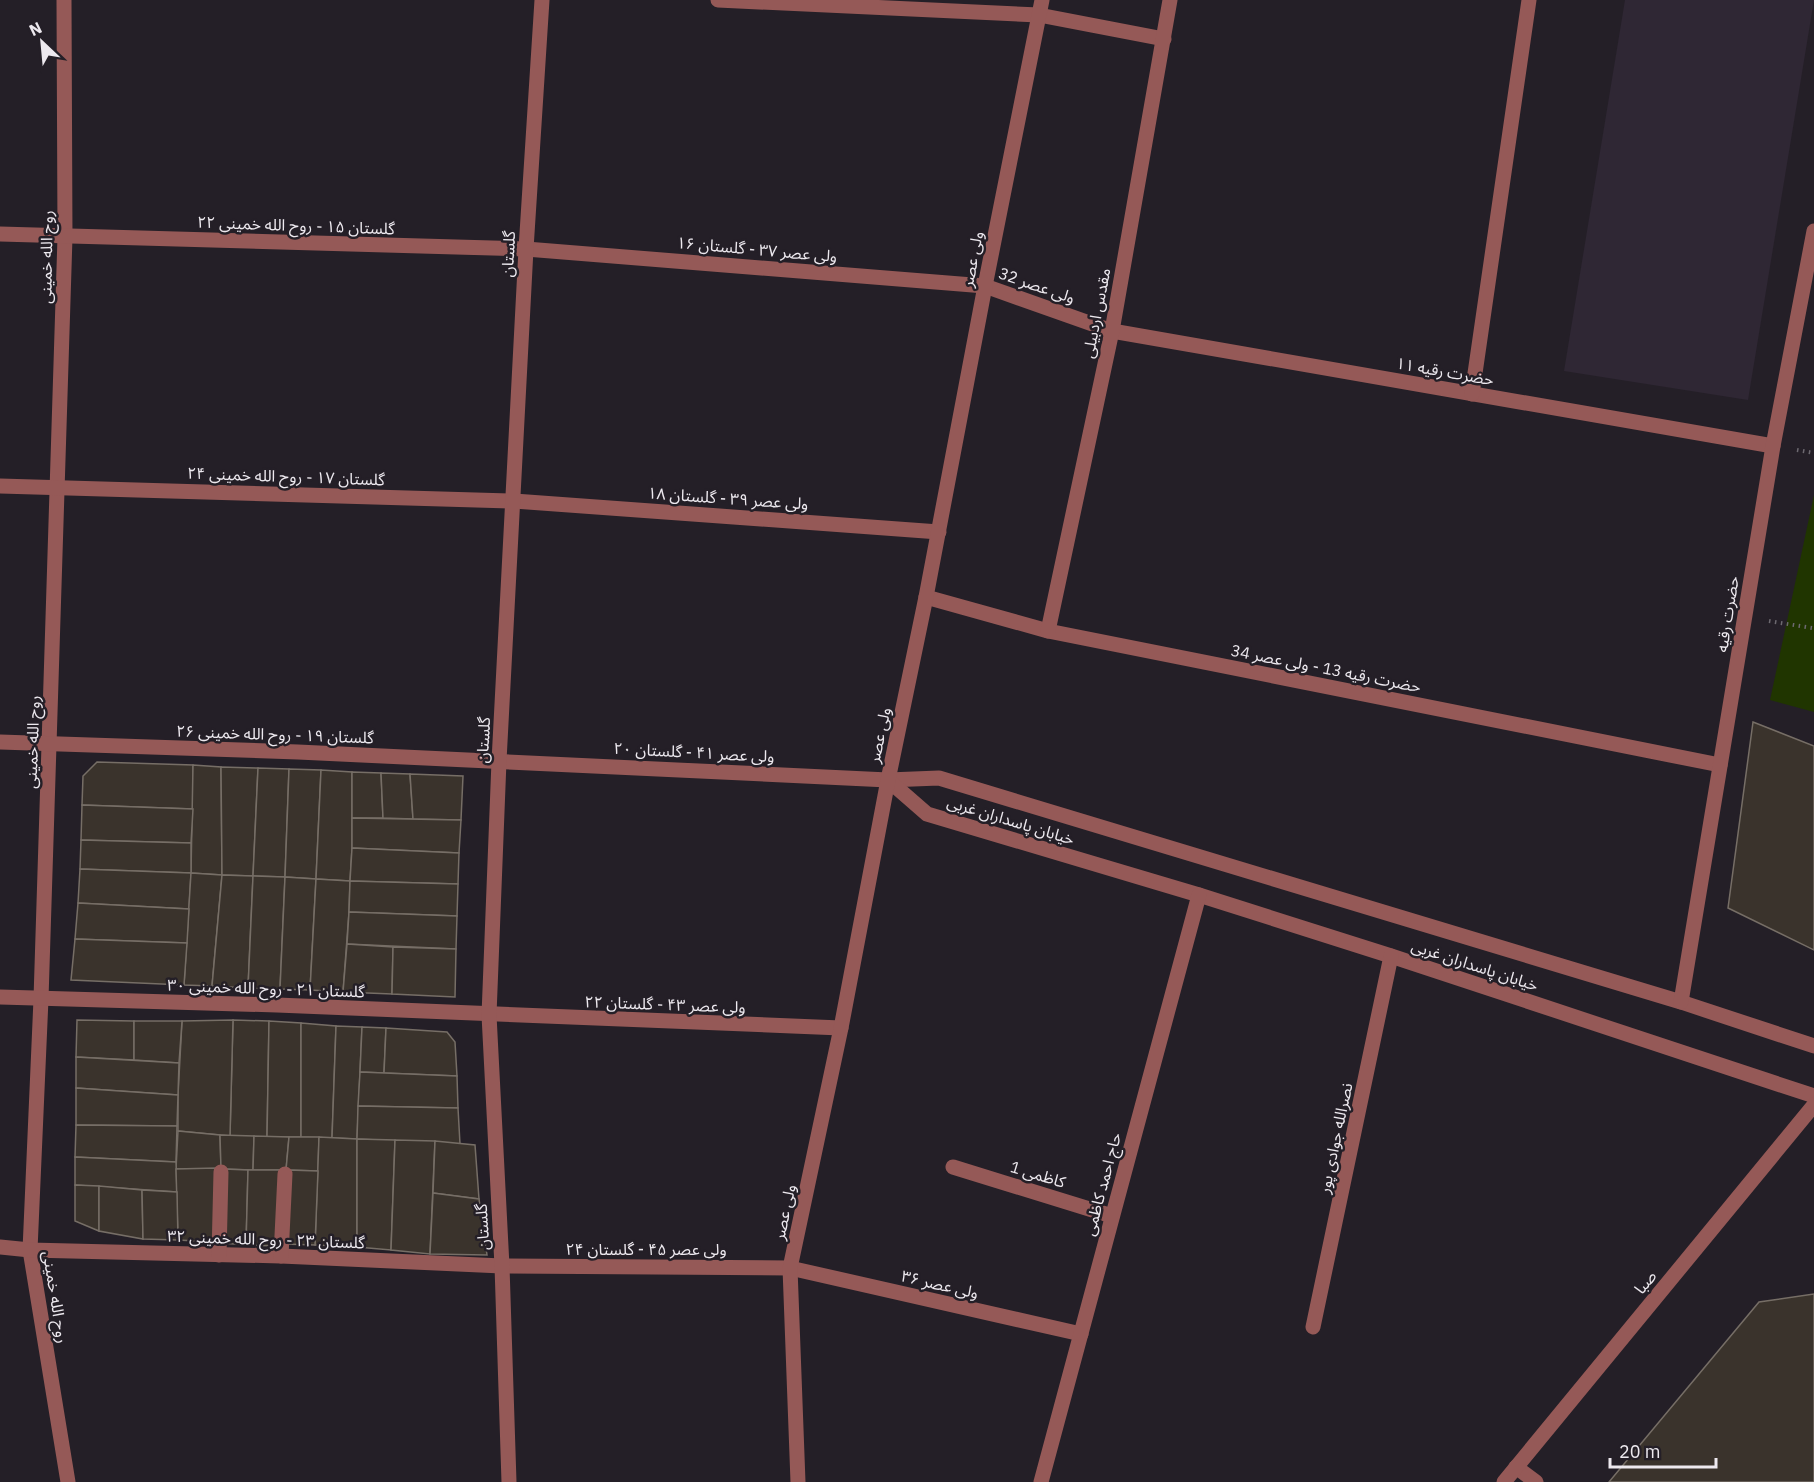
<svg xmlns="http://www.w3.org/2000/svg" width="1814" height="1482" font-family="'IBM Plex Sans','Noto Sans Arabic',sans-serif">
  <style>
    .built { fill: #2f2734 }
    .green { fill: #203500 }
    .building { fill: #3a332c; stroke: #766e66; stroke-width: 1.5 }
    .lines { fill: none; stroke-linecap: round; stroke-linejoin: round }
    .path { stroke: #6d6970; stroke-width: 4; stroke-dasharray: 1.5 4.5; stroke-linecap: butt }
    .minor { stroke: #955957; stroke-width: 15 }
    .labels { text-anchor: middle; stroke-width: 5; stroke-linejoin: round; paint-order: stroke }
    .street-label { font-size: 16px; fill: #ede9ef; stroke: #241f27 }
  </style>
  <rect width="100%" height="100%" fill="#241f27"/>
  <polygon class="built" points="1625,0 1814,0 1748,400 1564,371"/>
  <polygon class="green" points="1814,495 1814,712 1770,700"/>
  <g class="building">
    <polygon points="1753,722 1814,746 1814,950 1728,908"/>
    <polygon points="97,762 193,765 193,809 82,805 83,776"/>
    <polygon points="193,765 221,767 222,875 191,873"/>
    <polygon points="221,767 258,768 253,876 222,875"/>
    <polygon points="258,768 289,769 285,877 253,876"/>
    <polygon points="289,769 321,770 316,879 285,877"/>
    <polygon points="321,770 352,772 352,848 350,881 316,879"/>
    <polygon points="352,772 381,773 383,818 352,818"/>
    <polygon points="381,773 410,774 413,819 383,818"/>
    <polygon points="410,774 463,776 461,820 413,819"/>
    <polygon points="82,805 193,809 191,843 81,840"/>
    <polygon points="352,818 461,820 459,853 352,848"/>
    <polygon points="81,840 191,843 191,873 80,869"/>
    <polygon points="352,848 459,853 458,884 350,881"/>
    <polygon points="80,869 191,873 189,909 78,903"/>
    <polygon points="191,873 222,875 212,986 184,985"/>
    <polygon points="222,875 253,876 248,988 212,986"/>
    <polygon points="253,876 285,877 280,989 248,988"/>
    <polygon points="285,877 316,879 310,990 280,989"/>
    <polygon points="316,879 350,881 349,912 343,992 310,990"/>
    <polygon points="350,881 458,884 457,916 349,912"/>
    <polygon points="78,903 189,909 187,943 75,939"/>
    <polygon points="349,912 457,916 456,949 347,944"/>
    <polygon points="75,939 187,943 184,985 71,980"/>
    <polygon points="347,944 393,947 392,994 343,992"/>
    <polygon points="393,947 456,949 455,997 392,994"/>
    <polygon points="77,1020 134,1021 134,1060 76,1057"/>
    <polygon points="233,1020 269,1021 267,1137 230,1136"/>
    <polygon points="233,1020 230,1136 178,1131 178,1095 182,1021"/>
    <polygon points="134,1021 182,1021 179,1063 134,1060"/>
    <polygon points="269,1021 301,1023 301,1137 267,1137"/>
    <polygon points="301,1023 336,1026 332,1138 301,1137"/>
    <polygon points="336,1026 362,1027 357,1139 332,1138"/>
    <polygon points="362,1027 386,1028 384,1073 360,1072"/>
    <polygon points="386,1028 447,1032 455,1042 457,1076 384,1073"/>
    <polygon points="76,1057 179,1063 178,1095 76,1088"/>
    <polygon points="360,1072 457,1076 458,1108 358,1106"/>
    <polygon points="76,1088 178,1095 177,1126 76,1125"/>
    <polygon points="358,1106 458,1108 460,1144 357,1139"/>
    <polygon points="76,1125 177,1126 176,1162 75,1157"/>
    <polygon points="178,1131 220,1135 221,1169 176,1169"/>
    <polygon points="220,1135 254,1136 253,1170 221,1169"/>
    <polygon points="254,1136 289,1137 286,1170 253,1170"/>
    <polygon points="289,1137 319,1137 318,1171 286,1170"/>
    <polygon points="319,1137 357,1139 357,1247 315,1245"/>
    <polygon points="357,1139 395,1140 391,1250 357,1247"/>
    <polygon points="395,1140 435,1141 430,1254 391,1250"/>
    <polygon points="435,1141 475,1145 479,1199 433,1193"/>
    <polygon points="75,1157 176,1162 177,1192 75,1185"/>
    <polygon points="216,1168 215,1242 178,1240 176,1169"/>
    <polygon points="224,1169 248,1170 246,1245 222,1243"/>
    <polygon points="248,1170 282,1170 278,1246 246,1245"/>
    <polygon points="288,1170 318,1171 315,1245 284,1244"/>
    <polygon points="75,1185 99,1186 99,1231 75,1221"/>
    <polygon points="99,1186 142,1190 143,1239 99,1231"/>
    <polygon points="142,1190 177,1192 178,1240 143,1239"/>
    <polygon points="433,1193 479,1199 487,1255 430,1254"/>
    <polygon points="1814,1294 1814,1482 1609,1482 1759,1302"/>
  </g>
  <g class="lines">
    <g class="path">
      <polyline points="1797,450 1814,453"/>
      <polyline points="1769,621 1812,628 1814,627"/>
    </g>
    <g class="minor">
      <polyline points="64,0 65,237 41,999 30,1250 68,1482"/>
      <polyline points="718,0 1039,15 1164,39"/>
      <polyline points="0,234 526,249 985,286 1112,331 1773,446"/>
      <polyline points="1472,394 1529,0"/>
      <polyline points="0,486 514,501 939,532"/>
      <polyline points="926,597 1048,631 1720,765"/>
      <polyline points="1048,631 1112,331 1170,0"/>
      <polyline points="0,742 298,752 888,780 939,778 1681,1002 1814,1046"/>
      <polyline points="888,780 927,814 1199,895 1391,956 1814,1096"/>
      <polyline points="0,997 277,1005 841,1028"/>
      <polyline points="1681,1002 1773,446 1814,231"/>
      <polyline points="953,1167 1112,1216"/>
      <polyline points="0,1247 30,1250 281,1256 502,1266 790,1268 1081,1334"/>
      <polyline points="219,1255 221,1172"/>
      <polyline points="281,1256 285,1174"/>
      <polyline points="1313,1327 1391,956"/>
      <polyline points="1516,1467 1536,1482"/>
      <polyline points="509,1482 502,1266 489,1015 499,761 526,249 542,0"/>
      <polyline points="798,1482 790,1268 841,1028 888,780 926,597 985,286 1042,0"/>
      <polyline points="1041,1482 1199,895"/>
      <polyline points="1504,1482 1814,1105"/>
    </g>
  </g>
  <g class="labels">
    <g class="street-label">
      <text transform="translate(296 225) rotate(2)" y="6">گلستان ۱۵ - روح الله خمینی ۲۲</text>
      <text transform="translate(757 249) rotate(5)" y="6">ولی عصر ۳۷ - گلستان ۱۶</text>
      <text transform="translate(508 254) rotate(-87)" y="6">گلستان</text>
      <text transform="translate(46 257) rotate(-89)" y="6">روح الله خمینی</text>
      <text transform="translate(972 259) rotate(-79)" y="6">ولی عصر</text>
      <text transform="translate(1037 285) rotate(19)" y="6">ولی عصر 32</text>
      <text transform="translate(1096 313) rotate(-79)" y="6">مقدس اردبیلی</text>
      <text transform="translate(1445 371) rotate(10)" y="6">حضرت رقیه ۱۱</text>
      <text transform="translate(286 476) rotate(2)" y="6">گلستان ۱۷ - روح الله خمینی ۲۴</text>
      <text transform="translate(728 498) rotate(4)" y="6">ولی عصر ۳۹ - گلستان ۱۸</text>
      <text transform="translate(1727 614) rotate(-81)" y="6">حضرت رقیه</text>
      <text transform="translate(1326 668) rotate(11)" y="6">حضرت رقیه 13 - ولی عصر 34</text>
      <text transform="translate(275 734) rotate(2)" y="6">گلستان ۱۹ - روح الله خمینی ۲۶</text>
      <text transform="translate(879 735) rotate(-78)" y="6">ولی عصر</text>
      <text transform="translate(483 740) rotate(-87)" y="6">گلستان</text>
      <text transform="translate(32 742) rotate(-88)" y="6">روح الله خمینی</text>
      <text transform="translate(694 752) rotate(3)" y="6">ولی عصر ۴۱ - گلستان ۲۰</text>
      <text transform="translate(1011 820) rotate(17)" y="6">خیابان پاسداران غربی</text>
      <text transform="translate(1475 965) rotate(18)" y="6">خیابان پاسداران غربی</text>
      <text transform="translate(266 988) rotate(2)" y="6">گلستان ۲۱ - روح الله خمینی ۳۰</text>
      <text transform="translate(665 1004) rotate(2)" y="6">ولی عصر ۴۳ - گلستان ۲۲</text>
      <text transform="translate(1335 1138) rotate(-78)" y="6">نصرالله جوادی پور</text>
      <text transform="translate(1038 1174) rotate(17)" y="6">کاظمی 1</text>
      <text transform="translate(1102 1184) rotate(-75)" y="6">حاج احمد کاظمی</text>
      <text transform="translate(784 1212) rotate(-78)" y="6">ولی عصر</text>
      <text transform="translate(482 1227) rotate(-93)" y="6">گلستان</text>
      <text transform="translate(266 1239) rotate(2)" y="6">گلستان ۲۳ - روح الله خمینی ۳۲</text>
      <text x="646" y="1255">ولی عصر ۴۵ - گلستان ۲۴</text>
      <text transform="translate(1645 1282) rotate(-51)" y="6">صبا</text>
      <text transform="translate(940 1284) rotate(13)" y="6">ولی عصر ۳۶</text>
      <text transform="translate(56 1297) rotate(81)" y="6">روح الله خمینی</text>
    </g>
  </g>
  <g transform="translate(42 42) rotate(334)" stroke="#241f27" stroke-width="4.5" paint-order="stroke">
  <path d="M0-4.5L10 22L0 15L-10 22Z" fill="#ede9ef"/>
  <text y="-9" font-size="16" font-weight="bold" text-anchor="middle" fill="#ede9ef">N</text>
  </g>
  <path d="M1610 1458v9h106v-9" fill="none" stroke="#ede9ef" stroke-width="3"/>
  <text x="1619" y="1458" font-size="18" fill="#ede9ef" stroke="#241f27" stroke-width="4.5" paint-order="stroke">20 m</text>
</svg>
